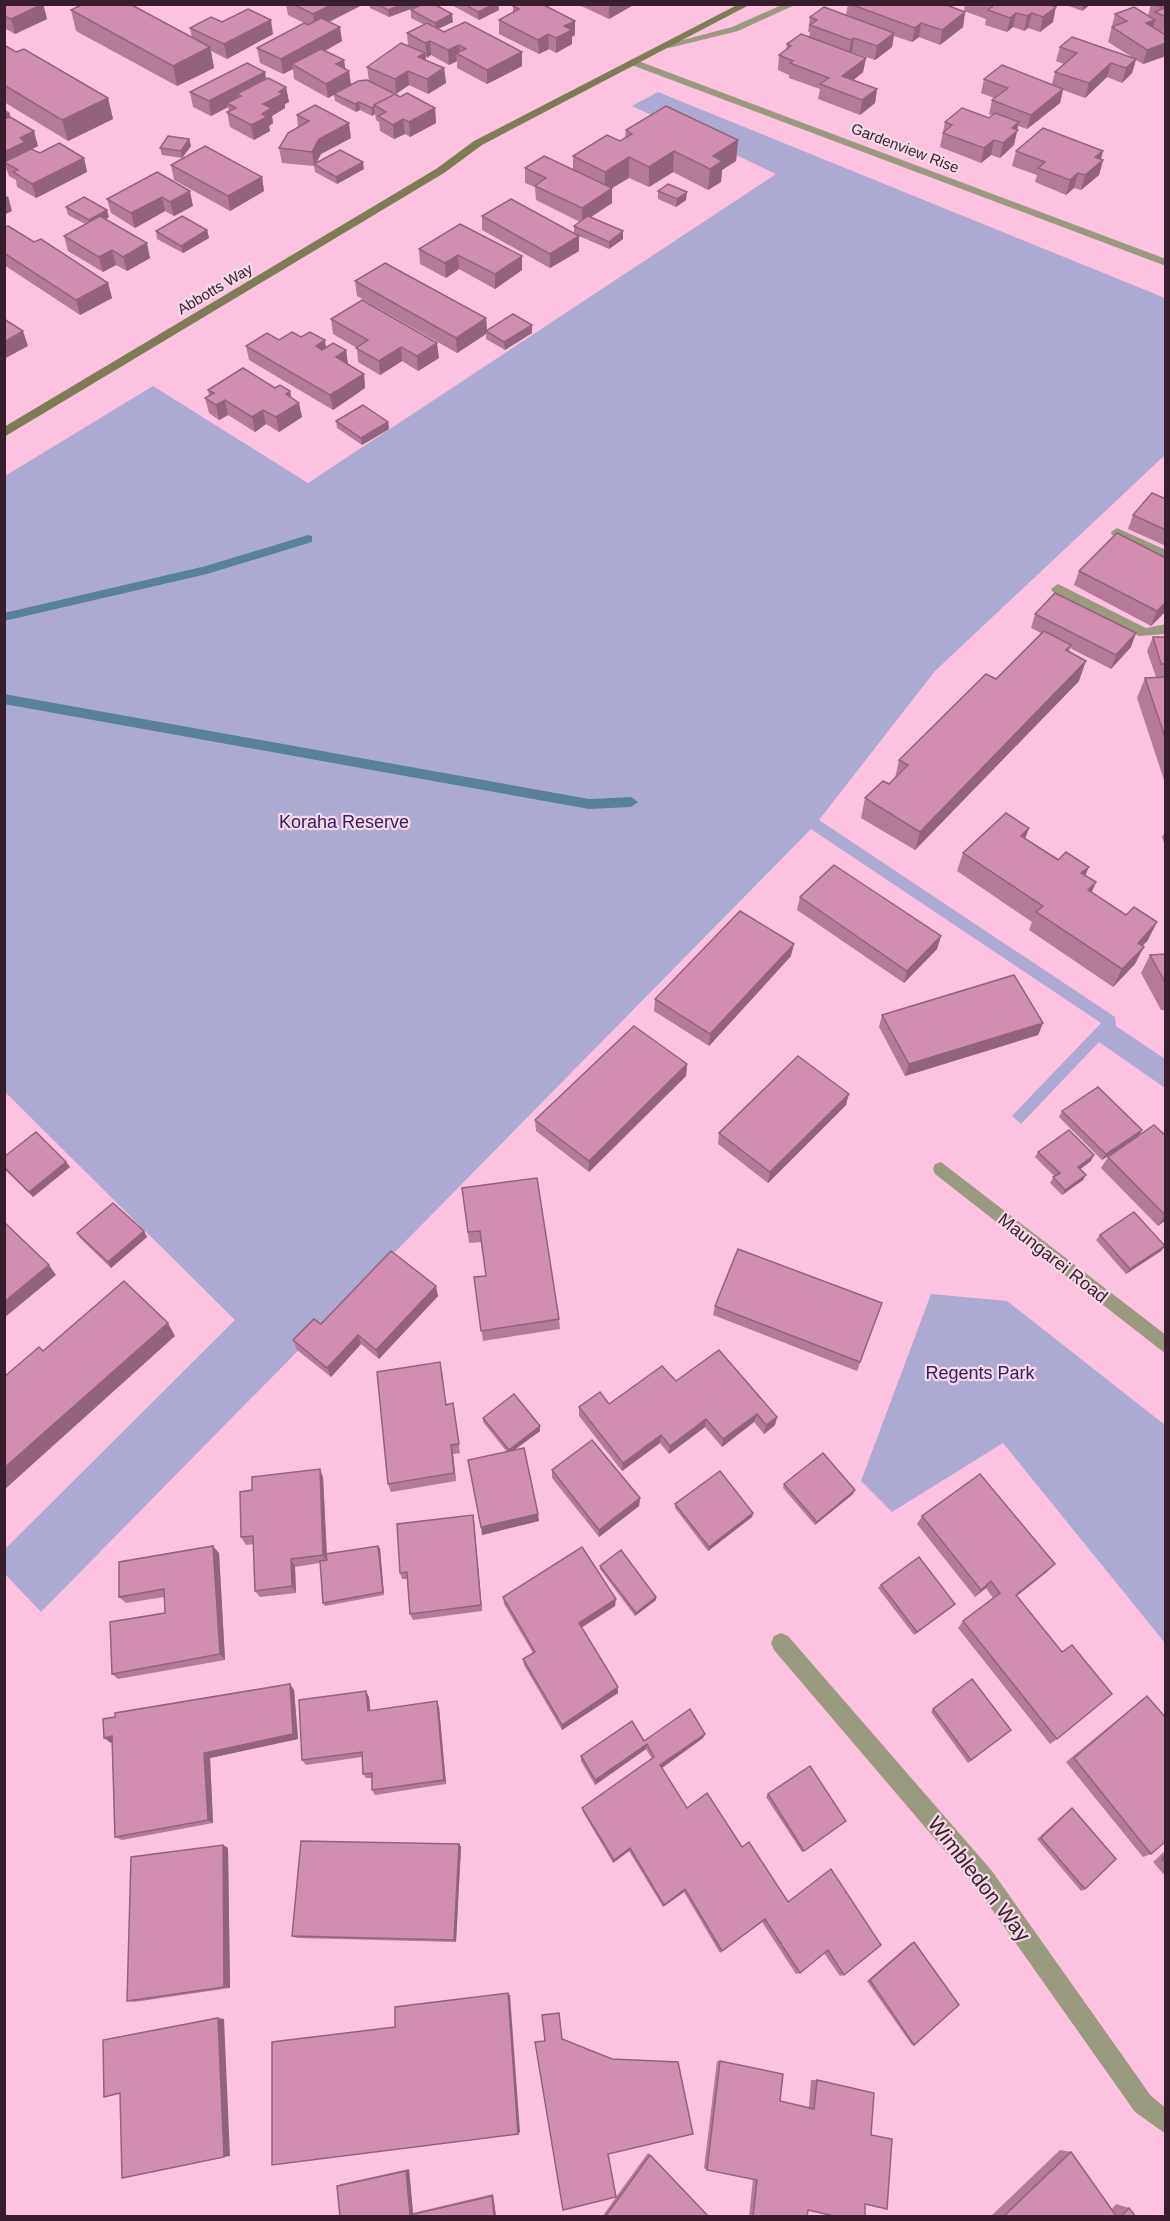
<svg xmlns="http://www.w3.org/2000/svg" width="1170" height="2221" font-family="Helvetica,sans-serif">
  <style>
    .green { fill: #acaad1 }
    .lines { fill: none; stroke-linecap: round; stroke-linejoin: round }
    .stream { fill: #5a819a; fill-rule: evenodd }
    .service { fill: #9a9a80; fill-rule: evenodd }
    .minor { fill: #9a9a80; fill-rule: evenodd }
    .secondary { fill: #7d7c56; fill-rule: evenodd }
    .wall { fill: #b57a98 }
    .shaded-wall { fill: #93637c }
    .building { fill: #d28eb1; stroke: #93637c; stroke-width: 1.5 }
    .labels { text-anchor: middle; stroke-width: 4.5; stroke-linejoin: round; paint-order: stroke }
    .far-street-label { font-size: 15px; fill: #381e2c; stroke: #f7d9e7 }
    .park-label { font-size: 18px; fill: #302364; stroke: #f7d9e7 }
    .street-label { font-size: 18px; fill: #381e2c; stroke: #f7d9e7 }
    .near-street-label { font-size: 21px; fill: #381e2c; stroke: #f7d9e7 }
  </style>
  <rect width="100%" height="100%" fill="#fcc2df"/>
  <g class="green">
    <polygon points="658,92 1165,298 1165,455 935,671 819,820 1115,1017 1116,1026 1165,1059 1165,1088 1099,1042 1021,1124 1012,1116 1101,1023 811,829 41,1612 5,1574 5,1549 235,1320 5,1092 5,476 153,386 308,483 776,174 632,106"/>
    <polygon points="931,1294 1007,1301 1165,1425 1165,1643 1003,1443 892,1512 861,1481"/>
  </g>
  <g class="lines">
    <g class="stream">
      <polygon points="308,535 312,536 312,542 207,574 4,621 4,613 206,566"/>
      <polygon points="4,694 589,799 631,797 638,802 631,807 589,809 4,704"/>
    </g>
    <g class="service">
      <polygon points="784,4 797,4 738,31 669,48 664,45 732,27"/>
      <polygon points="1117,528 1166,550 1166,560 1112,535 1111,532"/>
      <polygon points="1058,584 1146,628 1166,624 1166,634 1139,636 1053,592 1051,589"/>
    </g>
    <g class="minor">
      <polygon points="633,59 1166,259 1166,266 629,64 628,62"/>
      <polygon points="941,1162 1166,1335 1166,1354 935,1174 933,1169 935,1164"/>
      <polygon points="781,1633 788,1636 992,1871 1151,2096 1166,2108 1166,2134 1135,2112 976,1887 774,1650 771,1643 774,1636"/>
    </g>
    <polygon class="secondary" points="739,4 751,4 482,145 444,173 4,437 4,427 436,169 474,141"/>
  </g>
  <g class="wall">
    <polygon points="4,4 43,4 47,19 15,34 4,28"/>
    <polygon points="286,4 364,4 329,22 342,41 325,51 345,69 349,71 351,85 369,81 367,67 408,46 407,33 425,25 411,18 411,10 453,22 438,29 444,32 522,52 522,66 487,84 457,68 457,61 449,65 431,55 426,57 426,60 444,68 446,83 428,94 409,85 396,94 383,88 400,97 435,108 436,123 410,137 405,134 394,139 380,131 379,122 376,120 375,114 372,116 360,110 356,112 335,101 334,95 328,98 294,79 293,69 283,74 260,63 257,48 304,23 288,15"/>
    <polygon points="369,4 419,4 419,6 389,17 370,8"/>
    <polygon points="450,4 498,4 499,10 479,20"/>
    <polygon points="577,4 635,4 609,19"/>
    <polygon points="848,4 946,4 945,5 965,12 963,27 940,45 919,37 912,42 894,36 892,47 875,60 852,52 852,53 866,58 863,72 854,80 877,89 875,103 860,115 818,99 820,89 789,78 789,75 778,70 779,55 786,50 787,44 809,37 810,32 808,32 810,17 846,15"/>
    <polygon points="965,4 1048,4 1053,22 1040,32 1028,28 1024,31 1013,27 1007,32 985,25 986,19 964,11"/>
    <polygon points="1064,4 1091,4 1082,11"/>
    <polygon points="1151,4 1166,4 1166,33 1154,28 1166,35 1166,56 1143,64 1136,60 1132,73 1122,83 1107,77 1085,98 1063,90 1060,103 1027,129 1018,126 1014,145 1000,158 991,155 981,163 940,147 945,122 989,118 992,116 989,114 992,100 994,98 981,93 984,79 1052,84 1055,72 1064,64 1056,61 1060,47 1132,57 1108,42 1115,14 1148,16"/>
    <polygon points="513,6 575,35 572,37 572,44 556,53 549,49 539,54 499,34 499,20 513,12"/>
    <polygon points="71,10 192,38 190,28 222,22 273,34 227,59 211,51 214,68 177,86 76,31"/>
    <polygon points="4,45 16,52 108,98 113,119 68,141 4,102"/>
    <polygon points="266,79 286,87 289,102 285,104 285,108 272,116 273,123 269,126 270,131 254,140 230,127 227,112 229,112 228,107 211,116 193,107 190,92"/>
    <polygon points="4,109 9,112 10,117 38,146 32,149 40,153 84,158 87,172 36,198 17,187 16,180 9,176 6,168 4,169"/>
    <polygon points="297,115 351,138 321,154 316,163 364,169 337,184 315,172 314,166 282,163 279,148 298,127"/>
    <polygon points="626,130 738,140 736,161 722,170 721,182 708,190 673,172 649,187 629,178 612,188 612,203 591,217 623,239 609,249 579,236 579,251 550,268 482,230 482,216 574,233 574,226 580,222 536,200 535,187 525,183 525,168 573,170 573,156 620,141 625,138"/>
    <polygon points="189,139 191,146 182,158 162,155 160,148"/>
    <polygon points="1016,151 1101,159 1103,160 1099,175 1081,190 1074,188 1066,195 1035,182 1037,175 1012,166"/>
    <polygon points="171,165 262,177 264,191 230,211 174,180"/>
    <polygon points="157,172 193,206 174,216 165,211 135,228 111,213 107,199"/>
    <polygon points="658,191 686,200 676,207 658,199"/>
    <polygon points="66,207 109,217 106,219 150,258 127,271 116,265 103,272 68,251 64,236 85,224 68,215"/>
    <polygon points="460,224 522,270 495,289 459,269 446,278 420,264 419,249"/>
    <polygon points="4,227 34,242 108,283 112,298 80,315 4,265"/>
    <polygon points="207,230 209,238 183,253 157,239 156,231"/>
    <polygon points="355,281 486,318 487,330 532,333 505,350 486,339 486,334 457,353 357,296"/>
    <polygon points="331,319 439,358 418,371 402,361 380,375 358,362 357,348 333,334"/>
    <polygon points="301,337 326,347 346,350 348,365 364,374 365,388 333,410 249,360 246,346"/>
    <polygon points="275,388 290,391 291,398 302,417 279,432 266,424 255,432 228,415 219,420 209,413 205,398 209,396 208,390"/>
    <polygon points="336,421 388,422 389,429 362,445 337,428"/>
    <polygon points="1166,499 1166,546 1128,529 1133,515"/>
    <polygon points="1079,571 1166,611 1151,626 1074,585"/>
    <polygon points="1035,614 1131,647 1111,669 1070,648 1069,652 1079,681 915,850 861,818 865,798 889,784 895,778 899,760 996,679 1041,633 1031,628"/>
    <polygon points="1153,637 1166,637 1166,786 1137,698 1145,678 1156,677 1147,651"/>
    <polygon points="1029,828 1025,838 1096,882 1091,892 1148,940 1143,946 1135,964 1113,987 1029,930 1032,922 957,871 963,853"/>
    <polygon points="1166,830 1166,849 1162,837"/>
    <polygon points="800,897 941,936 937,949 904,983 797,910"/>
    <polygon points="1166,954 1166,1010 1161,1010 1141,973 1150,955"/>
    <polygon points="791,956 709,1046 654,1011 655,999"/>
    <polygon points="882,1015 1043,1023 1038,1035 905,1076 879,1027"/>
    <polygon points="687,1064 686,1076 589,1172 536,1131 535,1120"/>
    <polygon points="846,1105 768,1183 718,1144 719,1133"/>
    <polygon points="1062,1111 1142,1130 1139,1136 1166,1136 1166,1220 1158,1226 1101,1168 1108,1157 1134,1139 1102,1160 1059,1117"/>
    <polygon points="1038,1152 1091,1161 1080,1169 1083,1180 1062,1195 1050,1183 1054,1176 1035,1157"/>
    <polygon points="4,1157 66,1162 70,1167 33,1197 4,1169"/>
    <polygon points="462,1188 559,1319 560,1329 483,1341 474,1277 486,1276 481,1242 469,1243"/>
    <polygon points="144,1231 147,1237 111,1268 80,1238 77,1233"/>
    <polygon points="1100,1235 1165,1246 1161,1251 1126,1274 1096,1240"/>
    <polygon points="438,1296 379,1359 361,1344 331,1377 297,1350 293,1340 321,1324"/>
    <polygon points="882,1303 857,1371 713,1315 715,1306"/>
    <polygon points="442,1371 446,1404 453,1403 460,1453 453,1454 456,1481 391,1492 388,1484"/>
    <polygon points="676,1381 777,1417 775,1425 764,1434 754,1422 722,1447 705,1427 669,1454 660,1443 622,1471 579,1416 579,1407 609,1404"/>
    <polygon points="483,1418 540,1431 514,1450 539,1521 482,1535 507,1452 483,1422"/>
    <polygon points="552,1470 640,1498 639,1506 599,1537 552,1478"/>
    <polygon points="323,1477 327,1554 378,1546 380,1549 384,1595 325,1606 323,1603 320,1563 295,1567 296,1593 260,1597 255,1591 254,1544 246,1545 241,1537 252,1490"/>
    <polygon points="784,1484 853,1494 815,1525 783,1488"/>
    <polygon points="675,1504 753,1513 752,1517 708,1551 675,1508"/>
    <polygon points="922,1516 1048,1571 1017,1596 1057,1739 1050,1744 958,1628 963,1621 993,1598 986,1588 975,1597 917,1524"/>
    <polygon points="474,1522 482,1611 413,1620 410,1614 407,1579 402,1579 400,1573"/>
    <polygon points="219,1553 225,1660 118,1679 112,1674 165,1613 164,1597 126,1603 119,1597"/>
    <polygon points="600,1566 656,1597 656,1600 635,1616 600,1569"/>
    <polygon points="881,1585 955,1604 952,1607 914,1635 878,1588"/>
    <polygon points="503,1597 615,1606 581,1628 618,1693 562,1730 524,1665 523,1659 533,1653 504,1604"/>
    <polygon points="290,1684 294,1690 298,1739 210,1758 213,1823 122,1840 115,1837 112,1742 111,1743"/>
    <polygon points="1147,1696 1151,1854 1143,1857 1066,1762 1139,1702"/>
    <polygon points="369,1697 370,1711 439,1707 446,1784 375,1795 372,1790 372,1778 366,1778 363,1774 362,1757 306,1765 302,1760"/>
    <polygon points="933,1709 1011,1730 968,1763 931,1712"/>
    <polygon points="705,1734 703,1738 662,1768 687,1808 742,1847 788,1902 831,1869 844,1975 840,1976 824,1953 800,1973 796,1974 762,1922 720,1953 684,1892 663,1907 629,1851 613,1863 583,1812 582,1808 652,1759 646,1749 595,1785 581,1761 581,1756 644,1741"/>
    <polygon points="768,1794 846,1821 802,1852 766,1797"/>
    <polygon points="1072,1808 1085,1889 1081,1891 1037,1839 1069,1810"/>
    <polygon points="459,1844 461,1847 456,1942 297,1938 292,1936"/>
    <polygon points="223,1845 228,1848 230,1988 134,2002 127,2001"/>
    <polygon points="1166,1850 1166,1877 1153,1862"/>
    <polygon points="914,1942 914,2045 912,2045 867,1981 911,1943"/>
    <polygon points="563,2039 608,2154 616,2197 648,2153 709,2217 602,2217 616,2197"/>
    <polygon points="717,2061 720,2061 780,2101 809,2107 811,2080 817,2080 865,2204 808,2210 807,2217 749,2217 753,2179 707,2170 704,2168"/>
    <polygon points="1060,2150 1071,2152 1112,2209 1116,2204 1129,2208 1136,2217 990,2217"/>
    <polygon points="409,2169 413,2213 493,2194 496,2217 340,2217 337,2186 341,2184"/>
  </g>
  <g class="shaded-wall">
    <polygon points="43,4 47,19 15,34 11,19"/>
    <polygon points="333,4 364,4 315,29 313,14"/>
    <polygon points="403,4 419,4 419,6 389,17 388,10"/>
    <polygon points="495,4 498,4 499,10 479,20 478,12"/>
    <polygon points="609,4 635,4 609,19"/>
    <polygon points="1084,4 1091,4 1082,11"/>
    <polygon points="1056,7 1053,22 1040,32 1043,17"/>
    <polygon points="965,12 963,27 940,45 942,30"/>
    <polygon points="1016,13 1013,27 1007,32 1010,18"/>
    <polygon points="1032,13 1028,28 1024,31 1027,16"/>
    <polygon points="452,14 453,22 435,30 435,23"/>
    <polygon points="271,20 273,34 227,59 224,44"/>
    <polygon points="1155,20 1151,34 1146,23"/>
    <polygon points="575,21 575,35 572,37 572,44 556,53 556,38 564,26"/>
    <polygon points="921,23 919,37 912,42 915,28"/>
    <polygon points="340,27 342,41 296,67 292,64 293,69 283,74 281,59"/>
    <polygon points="894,33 892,47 875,60 877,46"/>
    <polygon points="548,34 549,49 539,54 538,40"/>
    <polygon points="854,38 852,52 849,55 851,40"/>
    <polygon points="430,41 431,55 427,58 425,43"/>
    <polygon points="1166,43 1166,56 1143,64 1147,50"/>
    <polygon points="459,45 460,55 456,53 457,61 449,65 448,50"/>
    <polygon points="210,47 214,68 177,86 173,66"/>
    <polygon points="522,52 522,66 487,84 487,70"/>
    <polygon points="425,53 427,67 418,57"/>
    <polygon points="866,58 863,72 840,90 842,76"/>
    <polygon points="1136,59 1132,73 1122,83 1126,68"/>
    <polygon points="344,60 346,73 349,71 351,85 328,98 326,84 336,64"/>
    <polygon points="1111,63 1107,77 1085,98 1089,83"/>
    <polygon points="444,68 446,83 428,94 427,79"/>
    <polygon points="408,71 409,85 396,94 395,79"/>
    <polygon points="265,72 268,87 241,96 237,94 238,102 227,103 228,107 211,116 209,101"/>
    <polygon points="286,87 289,102 285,104 285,108 272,116 273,123 269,126 270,131 254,140 251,125 262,114 263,104 279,92"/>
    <polygon points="877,89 875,103 860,115 862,100"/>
    <polygon points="1063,89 1060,103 1027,129 1031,115"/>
    <polygon points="108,98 113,119 68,141 62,120"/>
    <polygon points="359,102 360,110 356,112 355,104"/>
    <polygon points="374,107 375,114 372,116 372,108"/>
    <polygon points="435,108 436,123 410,137 409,122"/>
    <polygon points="9,112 13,126 4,130 4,114"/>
    <polygon points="403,119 405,134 394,139 393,125"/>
    <polygon points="1019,122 1014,145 1000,158 1003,143 1012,128"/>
    <polygon points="349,123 351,138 321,154 315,165 314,164 312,152 319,139"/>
    <polygon points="34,131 38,146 4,162 4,152 20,138"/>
    <polygon points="189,139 191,146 182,158 181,151"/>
    <polygon points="738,140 736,161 722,170 721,182 708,190 710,169 713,156"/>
    <polygon points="994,140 991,155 981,163 984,148"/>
    <polygon points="674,151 673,172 649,187 649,167"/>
    <polygon points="1103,151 1100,163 1103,160 1099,175 1081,190 1085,175 1095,157"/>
    <polygon points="629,157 629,178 612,188 612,203 582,223 582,208 605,193 605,172"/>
    <polygon points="84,158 87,172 36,198 32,184"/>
    <polygon points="363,162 364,169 337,184 336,177"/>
    <polygon points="1078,173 1074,188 1066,195 1070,180"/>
    <polygon points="262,177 264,191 230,211 228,196"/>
    <polygon points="190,191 193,206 174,216 170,202"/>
    <polygon points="687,192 686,200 676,207 677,199"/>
    <polygon points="8,196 12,211 4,215 4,198"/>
    <polygon points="162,197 165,211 135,228 131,213"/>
    <polygon points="107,210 109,217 91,228 89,220"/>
    <polygon points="207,230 209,238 183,253 181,246"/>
    <polygon points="623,231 623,239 609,249 609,242"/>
    <polygon points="579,236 579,251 550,268 550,254"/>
    <polygon points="147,243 150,258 127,271 123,257"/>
    <polygon points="112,250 116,265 103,272 99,257"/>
    <polygon points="458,255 459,269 446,278 445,263"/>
    <polygon points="522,256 522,270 495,289 495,274"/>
    <polygon points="108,283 112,298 80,315 76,300"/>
    <polygon points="486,318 487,332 486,331 486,334 457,353 456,338"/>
    <polygon points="532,325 532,333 505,350 504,342"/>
    <polygon points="23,331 28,346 4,359 4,342"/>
    <polygon points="325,340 327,355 316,346"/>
    <polygon points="437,343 439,358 418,371 417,356"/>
    <polygon points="401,347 402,361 380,375 379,361"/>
    <polygon points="346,350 348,365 336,357"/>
    <polygon points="364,374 365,388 333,410 330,395"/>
    <polygon points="290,391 293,406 286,394"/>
    <polygon points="225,400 228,415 219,420 216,405"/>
    <polygon points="299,403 302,417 279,432 276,417"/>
    <polygon points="263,410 266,424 255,432 252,417"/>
    <polygon points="388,422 389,429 362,445 361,438"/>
    <polygon points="1166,602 1166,611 1151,626 1157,611"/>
    <polygon points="1136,633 1131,647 1111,669 1116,655"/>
    <polygon points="1086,661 1079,681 915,850 920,832"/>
    <polygon points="1029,828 1022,847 1021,836"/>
    <polygon points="1089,867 1081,885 1081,873"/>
    <polygon points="1096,882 1088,901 1088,890"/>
    <polygon points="1157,922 1148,940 1129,960 1138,943"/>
    <polygon points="941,936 937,949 904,983 907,971"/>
    <polygon points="794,944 791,956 709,1046 710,1034"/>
    <polygon points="1144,947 1135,964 1113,987 1122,969"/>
    <polygon points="1043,1023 1038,1035 905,1076 909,1064"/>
    <polygon points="687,1064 686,1076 589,1172 589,1161"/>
    <polygon points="849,1094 846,1105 768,1183 770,1172"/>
    <polygon points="1142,1130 1139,1136 1102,1160 1106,1154"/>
    <polygon points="1094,1155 1091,1161 1075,1173 1078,1167"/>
    <polygon points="66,1162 70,1167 33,1197 29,1192"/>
    <polygon points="1086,1175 1083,1180 1062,1195 1065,1190"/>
    <polygon points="1165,1215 1166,1215 1166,1220 1158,1226"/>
    <polygon points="144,1231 147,1237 111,1268 108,1262"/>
    <polygon points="1165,1246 1161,1251 1126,1274 1130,1269"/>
    <polygon points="49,1265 56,1275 4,1318 4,1302"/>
    <polygon points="436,1286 438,1296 379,1359 376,1350"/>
    <polygon points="168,1323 175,1336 4,1490 4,1468"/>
    <polygon points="358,1335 361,1344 331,1377 327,1368"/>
    <polygon points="757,1414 754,1422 722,1447 723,1439"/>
    <polygon points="777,1417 775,1425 764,1434 766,1425"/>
    <polygon points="706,1419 705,1427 669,1454 670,1446"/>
    <polygon points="540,1426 540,1431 509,1454 509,1450"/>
    <polygon points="661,1435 660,1443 622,1471 623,1463"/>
    <polygon points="451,1445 453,1454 456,1481 454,1473"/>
    <polygon points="320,1469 323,1477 327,1562 323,1555"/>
    <polygon points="855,1490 853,1494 815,1525 817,1522"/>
    <polygon points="640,1498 639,1506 599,1537 599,1530"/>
    <polygon points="753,1513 752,1517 708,1551 709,1547"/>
    <polygon points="538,1514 539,1521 482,1535 481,1527"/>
    <polygon points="473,1515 474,1522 482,1611 481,1605"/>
    <polygon points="213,1546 219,1553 225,1660 220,1654"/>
    <polygon points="378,1546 380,1549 384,1595 383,1592"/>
    <polygon points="291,1559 295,1567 296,1593 292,1586"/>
    <polygon points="1055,1564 1048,1571 1010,1601 1016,1595"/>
    <polygon points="991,1581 986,1588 975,1597 981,1590"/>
    <polygon points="656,1597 656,1600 635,1616 636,1613"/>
    <polygon points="616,1599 615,1606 579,1629 579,1623"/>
    <polygon points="955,1604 952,1607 914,1635 917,1632"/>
    <polygon points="290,1684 294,1690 298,1739 210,1758 213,1823 208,1820 204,1753"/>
    <polygon points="618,1687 618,1693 562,1730 562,1725"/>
    <polygon points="366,1691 369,1697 371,1716 368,1711"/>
    <polygon points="437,1701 439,1707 446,1784 444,1780"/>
    <polygon points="705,1734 703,1738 659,1770 660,1765"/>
    <polygon points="112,1736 119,1741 111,1743 104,1738"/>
    <polygon points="647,1744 646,1749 595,1785 595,1780"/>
    <polygon points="459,1844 461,1847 456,1942 454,1940"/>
    <polygon points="223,1845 228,1848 230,1988 224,1987"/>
    <polygon points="630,1848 629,1851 613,1863 614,1860"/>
    <polygon points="685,1889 684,1892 663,1907 664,1905"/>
    <polygon points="508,1993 510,1995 520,2132 518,2134"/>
    <polygon points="218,2018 224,2019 230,2156 224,2157"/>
    <polygon points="409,2169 413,2213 410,2215 406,2171"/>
    <polygon points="493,2194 496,2217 494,2217 492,2196"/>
  </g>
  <g class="building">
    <polygon points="4,4 43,4 11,19 4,16"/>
    <polygon points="83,4 130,4 210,47 173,66 71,10"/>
    <polygon points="293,4 333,4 313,14"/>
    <polygon points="377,4 403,4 388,10"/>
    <polygon points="422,4 434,4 452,14 435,23 411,10"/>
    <polygon points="464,4 495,4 478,12"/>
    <polygon points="516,4 542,4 575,21 564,26 572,30 556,38 548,34 538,40 499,20 519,9 513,6"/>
    <polygon points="850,4 944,4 965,12 942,30 921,23 915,28"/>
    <polygon points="989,4 1048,4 1056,7 1043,17 1032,13 1027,16 1016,13 1010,18 988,10 993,6"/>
    <polygon points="1155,4 1166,4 1166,17 1155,12 1164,8"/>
    <polygon points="824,7 894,33 877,46 854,38 851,40 810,25 817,20 810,17"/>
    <polygon points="1134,7 1155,20 1146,23 1166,35 1166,43 1147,50 1112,27 1127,21 1115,14"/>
    <polygon points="248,9 271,20 224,44 190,28 211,17 222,22"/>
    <polygon points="321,18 340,27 281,59 257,48 304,23 308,25"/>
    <polygon points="465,22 522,52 487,70 456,53 466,49 459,45 448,50 430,41 425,43 407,33 427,23 444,32"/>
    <polygon points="801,34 866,58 842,76 877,89 862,100 820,84 829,78 790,63 793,61 779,55 791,46 787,44"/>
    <polygon points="1072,37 1136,59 1126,68 1111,63 1089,83 1055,72 1077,53 1060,47"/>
    <polygon points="401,43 425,53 418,57 444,68 427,79 408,71 395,79 367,67"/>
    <polygon points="4,45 16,52 24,49 108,98 62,120 4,85"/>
    <polygon points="321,49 344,60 336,64 349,71 326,84 292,64"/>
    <polygon points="247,63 265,72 209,101 190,92"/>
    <polygon points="1002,65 1063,89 1031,115 992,100 1008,88 984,79"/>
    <polygon points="268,78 286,87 279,92 283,94 263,104 271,108 262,114 267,117 251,125 227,112 236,108 227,103 241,96 237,94"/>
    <polygon points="367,80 397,95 374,105 374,107 372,108 359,102 355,104 334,94 358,81"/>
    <polygon points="407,93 435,108 409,122 403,119 393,125 378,116 386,112 374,105 395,94 400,97"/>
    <polygon points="315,105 349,123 319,139 312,152 279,148 288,133 309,121 297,115"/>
    <polygon points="666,106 738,140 713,156 722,161 710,169 674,151 649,167 629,157 605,172 573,156 607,135 620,141 632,134 626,130"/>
    <polygon points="962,108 989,118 995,113 1019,122 1012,128 1018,130 1003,143 994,140 984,148 943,133 952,125 945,122"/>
    <polygon points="10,117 34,131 20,138 25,142 4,152 4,119"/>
    <polygon points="1043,128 1103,151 1095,157 1103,160 1085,175 1078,173 1070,180 1038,168 1045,162 1016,151"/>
    <polygon points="168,136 189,139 181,151 160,148"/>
    <polygon points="59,143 84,158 32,184 13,172 18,170 4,162 31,149 40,153"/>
    <polygon points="205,146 262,177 228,196 171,165"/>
    <polygon points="340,150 363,162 336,177 314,164"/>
    <polygon points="544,156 612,188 582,208 535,186 546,178 525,168"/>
    <polygon points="157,172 190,191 170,202 162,197 131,213 107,199"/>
    <polygon points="668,184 687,192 677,199 658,191"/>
    <polygon points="84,197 107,210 89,220 66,207"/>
    <polygon points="511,199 579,236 550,254 482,216"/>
    <polygon points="100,216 147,243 123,257 112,250 99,257 64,236"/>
    <polygon points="182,216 207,230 181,246 156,231"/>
    <polygon points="588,216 623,231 609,242 574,226"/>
    <polygon points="460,224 522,256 495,274 458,255 445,263 419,249"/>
    <polygon points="8,226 34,242 41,239 108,283 76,300 4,253 4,227"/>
    <polygon points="385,263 486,318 456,338 355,281"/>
    <polygon points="362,300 437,343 417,356 401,347 379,361 356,348 368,340 331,319"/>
    <polygon points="513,314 532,325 504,342 486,331"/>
    <polygon points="4,319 23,331 4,342"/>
    <polygon points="292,332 301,337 310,332 325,340 316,346 322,350 333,343 346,350 336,357 364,374 330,395 246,346 267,333 279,340"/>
    <polygon points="243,368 275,388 280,385 290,391 286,394 299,403 276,417 263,410 252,417 225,400 216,405 205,398 214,393 208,390"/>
    <polygon points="363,405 388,422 361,438 336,421"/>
    <polygon points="1152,493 1166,499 1166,530 1133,515"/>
    <polygon points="1117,533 1166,558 1166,602 1157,611 1079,571"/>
    <polygon points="1055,593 1136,633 1116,655 1035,614"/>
    <polygon points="1044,631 1071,645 1066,650 1086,661 920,832 865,798 883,781 889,784 908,765 899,760 986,674 996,679"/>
    <polygon points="1153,637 1166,637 1166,664 1161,664"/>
    <polygon points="1166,677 1166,740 1145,678"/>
    <polygon points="1006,813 1029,828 1021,836 1058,860 1066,852 1089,867 1081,873 1096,882 1088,890 1126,915 1134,907 1157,922 1138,943 1144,947 1122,969 1036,912 1043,906 963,853"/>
    <polygon points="834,865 941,936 907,971 800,897"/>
    <polygon points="740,911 794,944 710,1034 655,999"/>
    <polygon points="1166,954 1166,984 1150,955"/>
    <polygon points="1014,975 1043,1023 909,1064 882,1015"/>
    <polygon points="634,1026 687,1064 589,1161 535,1120"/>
    <polygon points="798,1056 849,1094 770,1172 719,1133"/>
    <polygon points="1098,1087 1142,1130 1106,1154 1062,1111"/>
    <polygon points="1154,1125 1166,1136 1165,1215 1108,1157"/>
    <polygon points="1069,1130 1094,1155 1078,1167 1086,1175 1065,1190 1053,1177 1060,1173 1038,1152"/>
    <polygon points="36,1132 66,1162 29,1192 4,1167 4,1157"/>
    <polygon points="537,1178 559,1319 481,1331 474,1277 486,1276 480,1231 468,1232 462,1188"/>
    <polygon points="113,1203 144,1231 108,1262 77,1233"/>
    <polygon points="1134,1212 1165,1246 1130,1269 1100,1235"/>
    <polygon points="6,1224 49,1265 4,1302 4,1225"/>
    <polygon points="738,1249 882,1303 860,1362 715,1306"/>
    <polygon points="391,1251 436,1286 376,1350 358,1335 327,1368 293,1340 314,1319 321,1324"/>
    <polygon points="124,1281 168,1323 4,1468 4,1377 39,1347 43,1351"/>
    <polygon points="719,1350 777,1417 766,1425 757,1414 723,1439 706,1419 670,1446 661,1435 623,1463 579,1407 600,1392 609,1404 662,1366 676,1381"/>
    <polygon points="440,1362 446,1405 453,1403 459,1444 451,1445 454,1473 388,1484 377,1372"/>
    <polygon points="514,1394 540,1426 509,1450 483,1418"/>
    <polygon points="592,1440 640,1498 599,1530 552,1470"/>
    <polygon points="524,1448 538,1514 481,1527 468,1460"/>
    <polygon points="823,1453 855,1490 817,1522 784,1484"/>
    <polygon points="320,1469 323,1555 291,1559 292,1586 255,1591 253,1536 241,1537 240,1492 252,1490 252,1477"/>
    <polygon points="720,1471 753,1513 709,1547 675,1504"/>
    <polygon points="980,1474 1055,1564 1016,1595 1062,1652 1072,1645 1112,1694 1057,1739 963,1621 1000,1593 991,1581 981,1590 922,1516"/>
    <polygon points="473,1515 481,1605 410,1614 407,1572 400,1573 397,1524"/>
    <polygon points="213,1546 220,1654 112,1674 110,1622 165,1613 164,1589 119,1597 119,1562"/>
    <polygon points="378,1546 383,1592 323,1603 320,1561 327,1560 326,1554"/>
    <polygon points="582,1547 616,1599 579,1623 618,1687 562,1725 523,1659 535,1652 503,1597"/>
    <polygon points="621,1550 656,1597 636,1613 600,1566"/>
    <polygon points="919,1557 955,1604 917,1632 881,1585"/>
    <polygon points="972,1679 1011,1730 971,1760 933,1709"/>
    <polygon points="290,1684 293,1734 204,1753 208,1820 115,1837 112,1736 104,1738 103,1719 115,1717 115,1713"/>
    <polygon points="366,1691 368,1711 437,1701 444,1780 372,1790 372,1773 363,1774 362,1752 302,1760 299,1700"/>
    <polygon points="1147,1696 1166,1718 1166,1841 1151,1854 1074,1758"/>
    <polygon points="690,1709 705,1734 660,1765 687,1808 707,1793 742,1847 749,1842 788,1902 831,1869 881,1945 844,1975 828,1950 800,1973 765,1919 722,1951 685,1889 664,1905 630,1848 614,1860 582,1808 654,1757 647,1744 595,1780 581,1756 632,1721 644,1741"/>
    <polygon points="810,1766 846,1821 804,1851 768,1794"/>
    <polygon points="1072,1808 1116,1859 1085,1889 1041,1838"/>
    <polygon points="301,1841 459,1844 454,1940 292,1936"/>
    <polygon points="223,1845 224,1987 127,2001 131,1857"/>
    <polygon points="1166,1855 1166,1863 1162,1859"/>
    <polygon points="914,1942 959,2005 914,2045 870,1980"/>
    <polygon points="508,1993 518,2134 272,2165 272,2042 395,2027 395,2007"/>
    <polygon points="559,2013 562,2039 612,2059 678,2062 693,2134 608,2154 616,2197 563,2210 535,2042 545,2041 542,2015"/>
    <polygon points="218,2018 224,2157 122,2178 120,2093 104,2097 103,2040"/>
    <polygon points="720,2061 783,2074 780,2101 814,2109 817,2080 874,2093 871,2135 892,2139 887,2209 865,2204 865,2217 839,2217 808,2210 807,2217 753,2217 757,2180 707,2170"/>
    <polygon points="1071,2152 1117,2217 1003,2217"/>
    <polygon points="650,2155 709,2217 605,2217"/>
    <polygon points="406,2171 410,2215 492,2196 494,2217 340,2217 337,2186"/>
    <polygon points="1129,2208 1136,2217 1121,2217"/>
  </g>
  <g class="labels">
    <g class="far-street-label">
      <text transform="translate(905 148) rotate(21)" y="5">Gardenview Rise</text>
      <text transform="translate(215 289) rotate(-31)" y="5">Abbotts Way</text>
    </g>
    <g class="park-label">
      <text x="344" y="828">Koraha Reserve</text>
      <text x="980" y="1379">Regents Park</text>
    </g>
    <g class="street-label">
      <text transform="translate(1053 1258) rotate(38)" y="6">Maungarei Road</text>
    </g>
    <g class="near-street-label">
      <text transform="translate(979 1879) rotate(52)" y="7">Wimbledon Way</text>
    </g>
  </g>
  <rect width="1170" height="2221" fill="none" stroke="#381e2c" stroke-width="12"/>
</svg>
